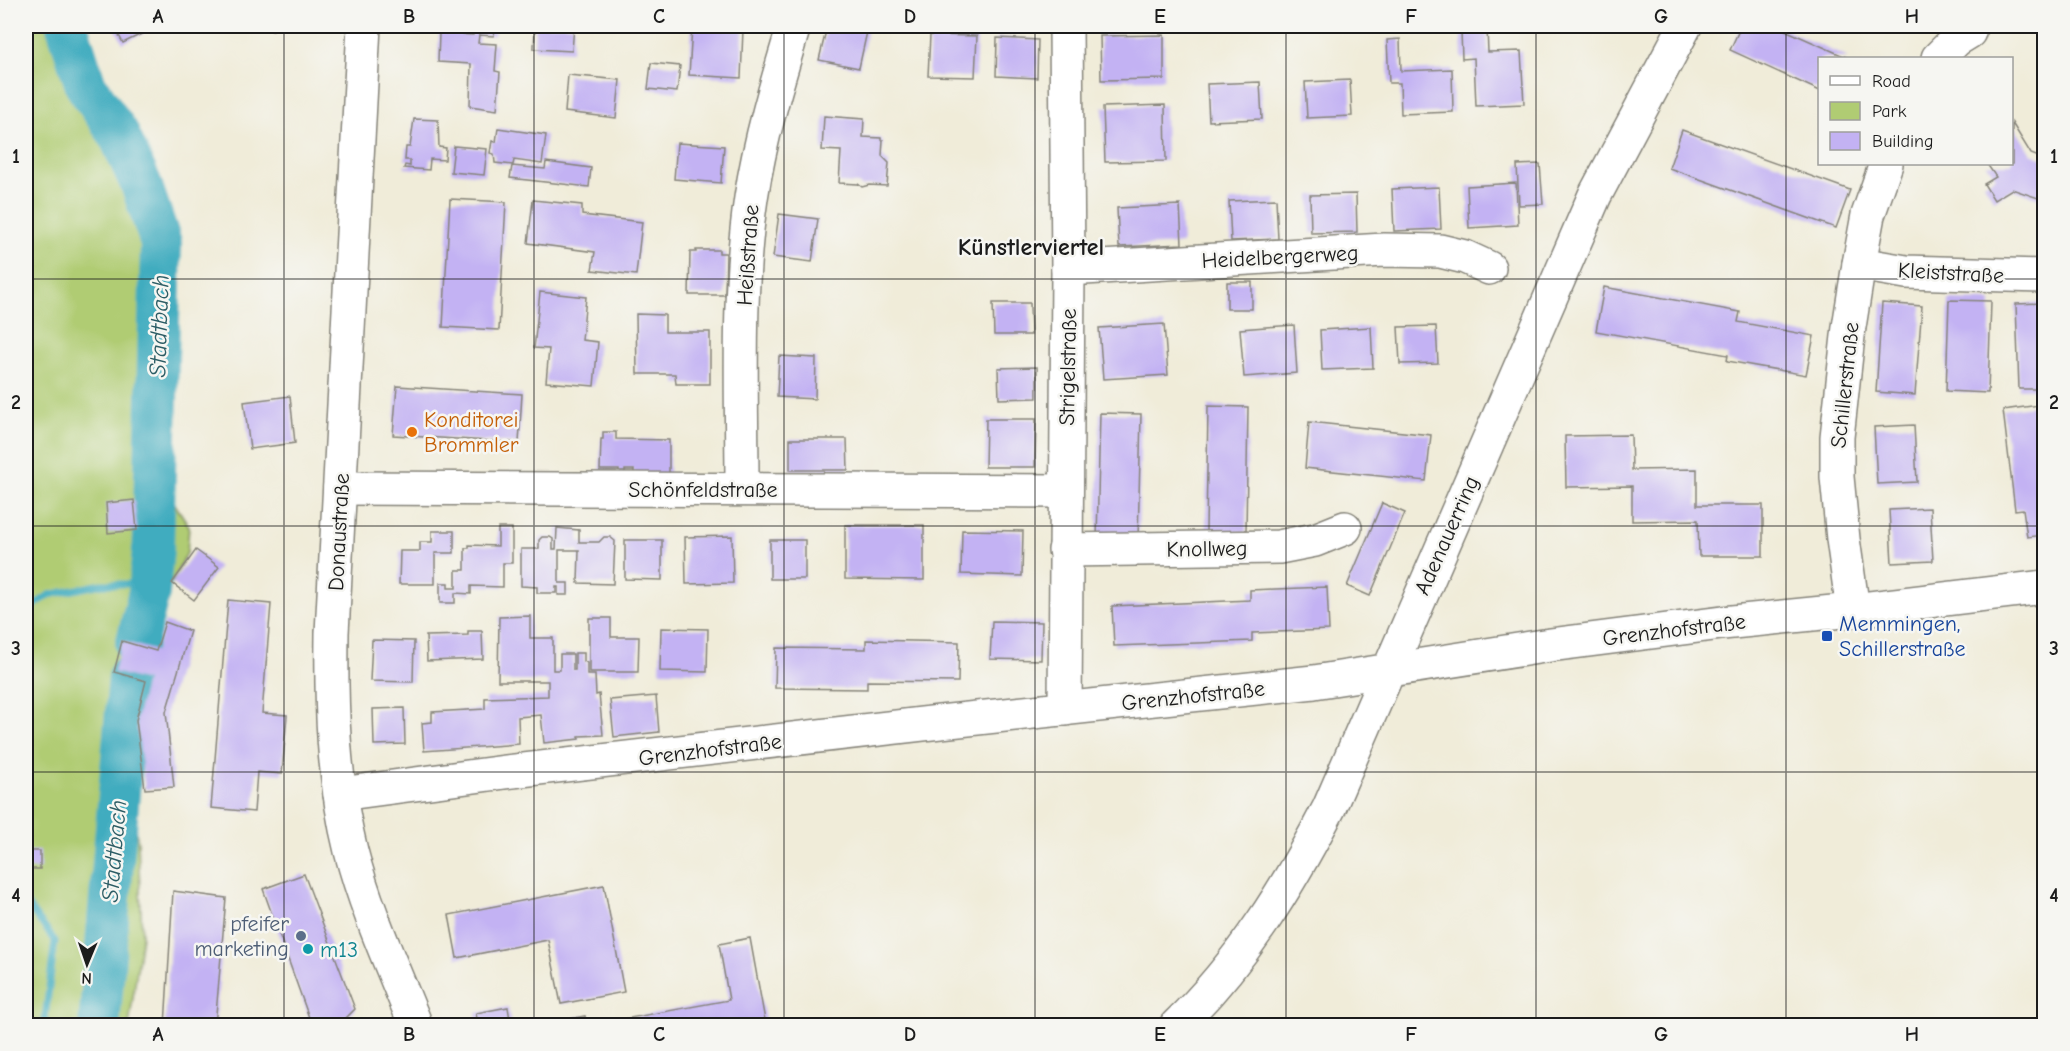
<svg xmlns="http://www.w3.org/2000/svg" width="2070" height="1051" font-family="'Comic Neue',sans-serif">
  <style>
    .green { fill: #b0cc73; stroke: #667448; stroke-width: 1.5 }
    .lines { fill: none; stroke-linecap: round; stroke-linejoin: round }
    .stream { stroke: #40acbf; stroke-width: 7 }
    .river { stroke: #40acbf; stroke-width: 42 }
    .building { fill: #c3b2f3 }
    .minor-casing { stroke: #86847a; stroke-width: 36 }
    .major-casing { stroke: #86847a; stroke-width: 36 }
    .minor { stroke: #fff; stroke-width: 33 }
    .major { stroke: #fff; stroke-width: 33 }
    .grid { fill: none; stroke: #1c1c1c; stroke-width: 1.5; stroke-opacity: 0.55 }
    .food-dot { fill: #e8710a; stroke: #f6f6f2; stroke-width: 2 }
    .transit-dot { fill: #1a4fb4; stroke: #f6f6f2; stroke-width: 2 }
    .service-dot { fill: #5c6f8a; stroke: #f6f6f2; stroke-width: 2 }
    .culture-dot { fill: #0f9aa8; stroke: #f6f6f2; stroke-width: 2 }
    .labels { text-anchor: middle; stroke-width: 5; stroke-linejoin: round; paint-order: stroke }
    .street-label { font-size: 22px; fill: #1c1c1c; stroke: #f6f6f2 }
    .food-label { font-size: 22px; fill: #c56008; stroke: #f6f6f2; text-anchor: start }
    .transit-label { font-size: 22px; fill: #164399; stroke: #f6f6f2; text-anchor: start }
    .service-label { font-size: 22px; fill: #4e5e75; stroke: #f6f6f2; text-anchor: end }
    .culture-label { font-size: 22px; fill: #0d838f; stroke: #f6f6f2; text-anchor: start }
    .neighbourhood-label { font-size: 24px; font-weight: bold; fill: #1c1c1c; stroke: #f6f6f2 }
    .water-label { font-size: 24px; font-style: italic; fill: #2c5d65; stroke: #f6f6f2 }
    .neatline { fill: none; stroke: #1c1c1c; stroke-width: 2 }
    .grid-label { font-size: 20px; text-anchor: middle; font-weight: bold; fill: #1c1c1c }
  </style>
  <rect width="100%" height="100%" fill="#f6f6f2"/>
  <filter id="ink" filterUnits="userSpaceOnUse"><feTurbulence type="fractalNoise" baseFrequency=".0167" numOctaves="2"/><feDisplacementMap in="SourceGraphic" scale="12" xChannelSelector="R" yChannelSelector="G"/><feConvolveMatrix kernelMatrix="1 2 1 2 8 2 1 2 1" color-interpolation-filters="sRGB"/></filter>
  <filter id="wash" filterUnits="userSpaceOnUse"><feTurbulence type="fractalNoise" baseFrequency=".008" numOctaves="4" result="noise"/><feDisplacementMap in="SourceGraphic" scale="24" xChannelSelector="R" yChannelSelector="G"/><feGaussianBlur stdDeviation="1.35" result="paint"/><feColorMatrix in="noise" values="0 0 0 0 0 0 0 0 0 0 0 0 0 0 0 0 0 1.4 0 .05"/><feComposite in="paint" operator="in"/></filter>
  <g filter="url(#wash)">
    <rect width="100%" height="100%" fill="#f0ecd9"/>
    <polygon class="green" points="26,26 59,26 61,33 87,70 152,171 173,229 176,287 158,478 189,526 187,553 166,593 143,659 135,690 130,747 130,805 138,842 142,936 129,1025 26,1025"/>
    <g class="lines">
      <g class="stream">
        <polyline points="26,611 49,595 102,584 150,584"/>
        <polyline points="26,903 55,941 44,1026"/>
      </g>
      <g class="river">
        <polyline points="67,26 86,86 118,133 141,184 161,243 153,549 149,592 136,645"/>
        <polyline points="99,1026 129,676"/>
      </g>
    </g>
    <g id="blocks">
      <g class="building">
        <polygon points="114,26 158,26 123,43"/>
        <polygon points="231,26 273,26 273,30 231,27"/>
        <polygon points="482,26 488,26 488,29 495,29 494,36 479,35 478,43 497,44 495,71 500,72 497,110 470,106 471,64 438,62 439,33 473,35 474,28 482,29"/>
        <polygon points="535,26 574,26 572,51 534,49"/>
        <polygon points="827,26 868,27 859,68 819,60"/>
        <polygon points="1741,26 1776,26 1848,58 1820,58 1820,91 1730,50"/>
        <polygon points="692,27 743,30 741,78 689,75"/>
        <polygon points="1487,29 1488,52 1521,51 1524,104 1476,106 1474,58 1462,59 1461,31"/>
        <polygon points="930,35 977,36 975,77 928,76"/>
        <polygon points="1164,35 1164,79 1101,80 1100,36"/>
        <polygon points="997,38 1038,40 1037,78 996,76"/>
        <polygon points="1400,39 1401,71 1452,69 1453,112 1401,114 1400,83 1389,83 1387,40"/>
        <polygon points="651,63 680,66 677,92 648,89"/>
        <polygon points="568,75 620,80 616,118 565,112"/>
        <polygon points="1350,80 1352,116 1307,118 1305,82"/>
        <polygon points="1260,82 1262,119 1209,121 1207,84"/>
        <polygon points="1165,105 1166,161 1105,162 1103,107"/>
        <polygon points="824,116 864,119 863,137 881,138 881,140 883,140 882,156 889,163 887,186 869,185 862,187 858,184 839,183 841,151 822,150"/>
        <polygon points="414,119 438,120 439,147 446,148 445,160 430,159 429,170 404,168 405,165 410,166 410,160 405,160 406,147 410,147"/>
        <polygon points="2012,123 2031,154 2044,159 2044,200 2012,189 1994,200 1984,184 1996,177 1987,164 2012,164"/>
        <polygon points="498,128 546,135 542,164 514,160 513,165 495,163 494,154 490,153 492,141 496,142"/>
        <polygon points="1682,130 1850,190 1836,228 1669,168"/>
        <polygon points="677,143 724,146 721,183 674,179"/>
        <polygon points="454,146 487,149 484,175 451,172"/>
        <polygon points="546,162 591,168 589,187 510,178 512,166 545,169"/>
        <polygon points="1540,164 1543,204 1519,205 1517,165"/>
        <polygon points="1516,183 1518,225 1469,228 1467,186"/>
        <polygon points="1439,187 1441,229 1394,231 1392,189"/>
        <polygon points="1356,194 1357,232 1311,233 1310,195"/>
        <polygon points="450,199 506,202 499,330 443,327"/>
        <polygon points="1276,199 1278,239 1231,241 1229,201"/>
        <polygon points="533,200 582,205 582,215 642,222 636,275 592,270 595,252 528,243"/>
        <polygon points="1180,205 1182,244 1119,247 1117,208"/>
        <polygon points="779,214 818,219 812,262 773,257"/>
        <polygon points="696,250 719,250 719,253 726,253 725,295 689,295 690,252 696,252"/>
        <rect x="1227" y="282" width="25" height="27"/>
        <polygon points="1604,287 1740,312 1738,322 1814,336 1806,375 1727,361 1728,355 1596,331"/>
        <polygon points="540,292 586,297 582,340 598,342 594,386 546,382 549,349 534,348"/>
        <polygon points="1949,300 1991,301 1988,393 1946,391"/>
        <polygon points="993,303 1030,303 1031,335 994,335"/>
        <polygon points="1882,303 1922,306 1915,395 1876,392"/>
        <polygon points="2044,303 2044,389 2019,389 2016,304"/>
        <polygon points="636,314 665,315 665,332 710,332 710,384 676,384 675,374 637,374"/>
        <polygon points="1164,324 1168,375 1103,379 1099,328"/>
        <polygon points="1294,325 1297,373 1244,377 1240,329"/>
        <polygon points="1436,326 1438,363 1400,364 1398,327"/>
        <polygon points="1371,327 1373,368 1322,370 1320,330"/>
        <polygon points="779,356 816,358 815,399 777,397"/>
        <polygon points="1037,367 1037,398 999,399 998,368"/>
        <polygon points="397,386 522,394 519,443 393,435"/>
        <polygon points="290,396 295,443 250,449 244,402"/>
        <polygon points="2039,405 2044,453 2044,535 2027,537 2023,509 2015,510 2003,410"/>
        <polygon points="1208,406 1248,407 1246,532 1206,531"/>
        <polygon points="1100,413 1141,414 1138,540 1097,539"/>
        <polygon points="986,419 1036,419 1035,467 985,467"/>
        <polygon points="1309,422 1431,435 1426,481 1305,468"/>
        <polygon points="1914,425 1917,482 1877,484 1874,427"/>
        <polygon points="603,432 616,432 616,439 669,440 669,476 634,476 634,470 625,470 625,475 619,475 619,470 600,470 601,439 603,439"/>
        <polygon points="1631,435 1632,470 1697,469 1697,505 1763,505 1763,556 1699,556 1698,520 1632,521 1632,486 1566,487 1565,436"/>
        <polygon points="790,439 847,439 848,470 790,470"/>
        <polygon points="134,500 137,530 108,533 106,503"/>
        <polygon points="1382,503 1405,513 1370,596 1347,586"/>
        <polygon points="1930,508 1933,561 1892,563 1889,510"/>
        <polygon points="845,525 924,525 924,580 845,579"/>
        <polygon points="498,528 512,528 512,563 503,563 503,587 471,586 471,594 455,593 455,603 440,603 440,583 448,583 448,588 456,588 456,570 465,570 465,548 469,548 469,545 498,546"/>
        <polygon points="557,528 579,530 579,542 599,542 604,537 610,537 615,541 613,584 578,583 579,550 559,550 559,583 568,583 568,595 558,595 558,587 556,587 556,593 537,593 537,587 521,586 521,549 539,549 539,540 542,537 550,537 553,539 553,549 556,549"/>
        <polygon points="962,530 1023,531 1022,576 961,574"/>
        <polygon points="432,531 454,531 454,553 435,553 435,584 399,584 400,551 420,551 420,542 432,542"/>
        <polygon points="732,536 733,583 686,584 685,537"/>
        <polygon points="625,540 662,540 662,580 625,579"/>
        <rect x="770" y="540" width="35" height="39"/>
        <polygon points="196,550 219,567 194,600 172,583"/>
        <polygon points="1327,587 1329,630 1252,633 1252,641 1114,646 1112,606 1250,600 1250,590"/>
        <polygon points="228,600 271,604 262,713 287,715 282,774 257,772 254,812 211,808"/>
        <polygon points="530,616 530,638 553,638 553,670 560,670 560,654 573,654 573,670 575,670 575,653 584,653 584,661 587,663 587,675 595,675 596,695 599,694 603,735 579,736 579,739 544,743 541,715 518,717 519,744 424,751 422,723 432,722 432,712 485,709 485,698 548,696 548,681 498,681 499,617"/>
        <polygon points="589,618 611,618 611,637 639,637 638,672 589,672"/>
        <polygon points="992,621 1042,622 1041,660 990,659"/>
        <polygon points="165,622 190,631 166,712 174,787 145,789 136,720 146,681 114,672 122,641 156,651"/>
        <polygon points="661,628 708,629 707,672 660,671"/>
        <polygon points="468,631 482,631 483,659 427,661 426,636 468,635"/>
        <polygon points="372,640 414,641 413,682 370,681"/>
        <polygon points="866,640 959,642 958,682 867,681 867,689 775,688 776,648 866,649"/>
        <polygon points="656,696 659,732 614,737 610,700"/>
        <polygon points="404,708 405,744 374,745 373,709"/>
        <rect x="26" y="851" width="14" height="18"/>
        <polygon points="304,874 355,1009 338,1026 312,1026 263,889"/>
        <polygon points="604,885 624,992 561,1004 548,940 457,958 449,915"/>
        <polygon points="173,891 226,898 215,1026 165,1026"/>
        <polygon points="750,938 766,1026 614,1026 613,1021 729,1000 719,944"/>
        <polygon points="508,1007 511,1026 478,1026 476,1013"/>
        <polygon points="585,1016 587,1026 544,1026 544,1024"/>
      </g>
    </g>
  </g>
  <g filter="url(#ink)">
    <use href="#blocks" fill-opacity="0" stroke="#86847a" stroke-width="1.5"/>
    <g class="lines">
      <g class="minor-casing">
        <g id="minor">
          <path d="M364,26L332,633C331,706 333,779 351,851C366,910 393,968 416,1026"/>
          <polyline points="1938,58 1956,40 1969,32"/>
          <polyline points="1859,264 1906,272 2044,276"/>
          <polyline points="1068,269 1384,250 1440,251 1465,257 1489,268"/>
          <polyline points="340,488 1065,491"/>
          <path d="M742,489C742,393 737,292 751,198C760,139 777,82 794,26"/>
          <polyline points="1065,550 1279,547 1315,540 1345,528"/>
          <polyline points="1853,610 1843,539 1837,477 1837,437 1849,327 1859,264 1868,215 1886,164"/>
          <polyline points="1065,709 1068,269 1066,26"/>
          <polyline points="340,794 505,772 940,722 1314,682 1550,645 1722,623 1853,610 2044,587"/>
        </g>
      </g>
      <g class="major-casing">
        <path id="major" d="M1176,1026C1242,962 1287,889 1329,808L1595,195L1685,26"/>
      </g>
      <use href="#minor" class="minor"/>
      <use href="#major" class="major"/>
    </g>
  </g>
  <path class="grid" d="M284,26V1026M534,26V1026M784,26V1026M1035,26V1026M1286,26V1026M1536,26V1026M1786,26V1026M26,279H2044M26,526H2044M26,772H2044"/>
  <circle class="food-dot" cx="412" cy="432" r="6"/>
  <rect class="transit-dot" x="1821" y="630" width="12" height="12" rx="3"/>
  <circle class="service-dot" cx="301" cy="936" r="6"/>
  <circle class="culture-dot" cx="308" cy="949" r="6"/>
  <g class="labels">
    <g class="street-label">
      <text transform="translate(747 255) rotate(-86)" y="8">Heißstraße</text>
      <text transform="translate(1280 256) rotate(-3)" y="8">Heidelbergerweg</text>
      <text transform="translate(1951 272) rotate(3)" y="8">Kleiststraße</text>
      <text transform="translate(1067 367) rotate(-89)" y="8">Strigelstraße</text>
      <text transform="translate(1844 385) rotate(-84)" y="8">Schillerstraße</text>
      <text x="703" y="497">Schönfeldstraße</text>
      <text transform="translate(338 532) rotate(-87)" y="8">Donaustraße</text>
      <text transform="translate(1446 535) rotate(-66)" y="8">Adenauerring</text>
      <text transform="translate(1207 548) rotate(-1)" y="8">Knollweg</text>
      <text transform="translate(1674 629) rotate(-7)" y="8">Grenzhofstraße</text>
      <text transform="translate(1193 695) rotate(-6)" y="8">Grenzhofstraße</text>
      <text transform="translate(710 749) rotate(-7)" y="8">Grenzhofstraße</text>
    </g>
    <g class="food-label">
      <text x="424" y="427">Konditorei<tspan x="424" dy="25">Brommler</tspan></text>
    </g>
    <g class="transit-label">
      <text x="1839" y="631">Memmingen,<tspan x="1839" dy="25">Schillerstraße</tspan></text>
    </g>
    <g class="service-label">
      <text x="289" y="931">pfeifer<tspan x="289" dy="25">marketing</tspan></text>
    </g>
    <g class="culture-label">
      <text x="320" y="957">m13</text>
    </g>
    <g class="neighbourhood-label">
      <text x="1031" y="255">Künstlerviertel</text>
    </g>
    <g class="water-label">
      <text transform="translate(159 326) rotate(-88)" y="8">Stadtbach</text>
      <text transform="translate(114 851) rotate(-85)" y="8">Stadtbach</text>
    </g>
  </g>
  <rect width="2070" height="1051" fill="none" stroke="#f6f6f2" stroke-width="66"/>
  <rect x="1818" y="57" width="195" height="108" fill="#f6f6f2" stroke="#9f9f9c" stroke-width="1.5"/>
  <rect x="1830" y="76" width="30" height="9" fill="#ffffff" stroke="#9f9f9c" stroke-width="1.5"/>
  <text x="1872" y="87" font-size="18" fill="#1c1c1c">Road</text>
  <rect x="1830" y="102" width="30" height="18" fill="#b0cc73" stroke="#9f9f9c" stroke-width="1.5"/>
  <text x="1872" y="117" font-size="18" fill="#1c1c1c">Park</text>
  <rect x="1830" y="132" width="30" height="18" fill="#c3b2f3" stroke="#9f9f9c" stroke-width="1.5"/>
  <text x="1872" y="147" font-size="18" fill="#1c1c1c">Building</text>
  <g transform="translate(87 964) rotate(182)" stroke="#f6f6f2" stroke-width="4.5" paint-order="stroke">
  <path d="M0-4.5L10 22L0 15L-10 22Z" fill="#1c1c1c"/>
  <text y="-9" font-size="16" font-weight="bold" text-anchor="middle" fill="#1c1c1c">N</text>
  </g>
  <rect x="33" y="33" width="2004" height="985" class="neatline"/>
  <g class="grid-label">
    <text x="158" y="23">A</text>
    <text x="409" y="23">B</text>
    <text x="659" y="23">C</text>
    <text x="910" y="23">D</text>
    <text x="1160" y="23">E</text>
    <text x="1411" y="23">F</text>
    <text x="1661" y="23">G</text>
    <text x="1912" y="23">H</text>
    <text x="16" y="163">1</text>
    <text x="2054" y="163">1</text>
    <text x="16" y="409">2</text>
    <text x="2054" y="409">2</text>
    <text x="16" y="655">3</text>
    <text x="2054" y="655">3</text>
    <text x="16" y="902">4</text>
    <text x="2054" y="902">4</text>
    <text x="158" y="1041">A</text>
    <text x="409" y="1041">B</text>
    <text x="659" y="1041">C</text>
    <text x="910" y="1041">D</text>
    <text x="1160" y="1041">E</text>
    <text x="1411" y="1041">F</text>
    <text x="1661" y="1041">G</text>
    <text x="1912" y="1041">H</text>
  </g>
</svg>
